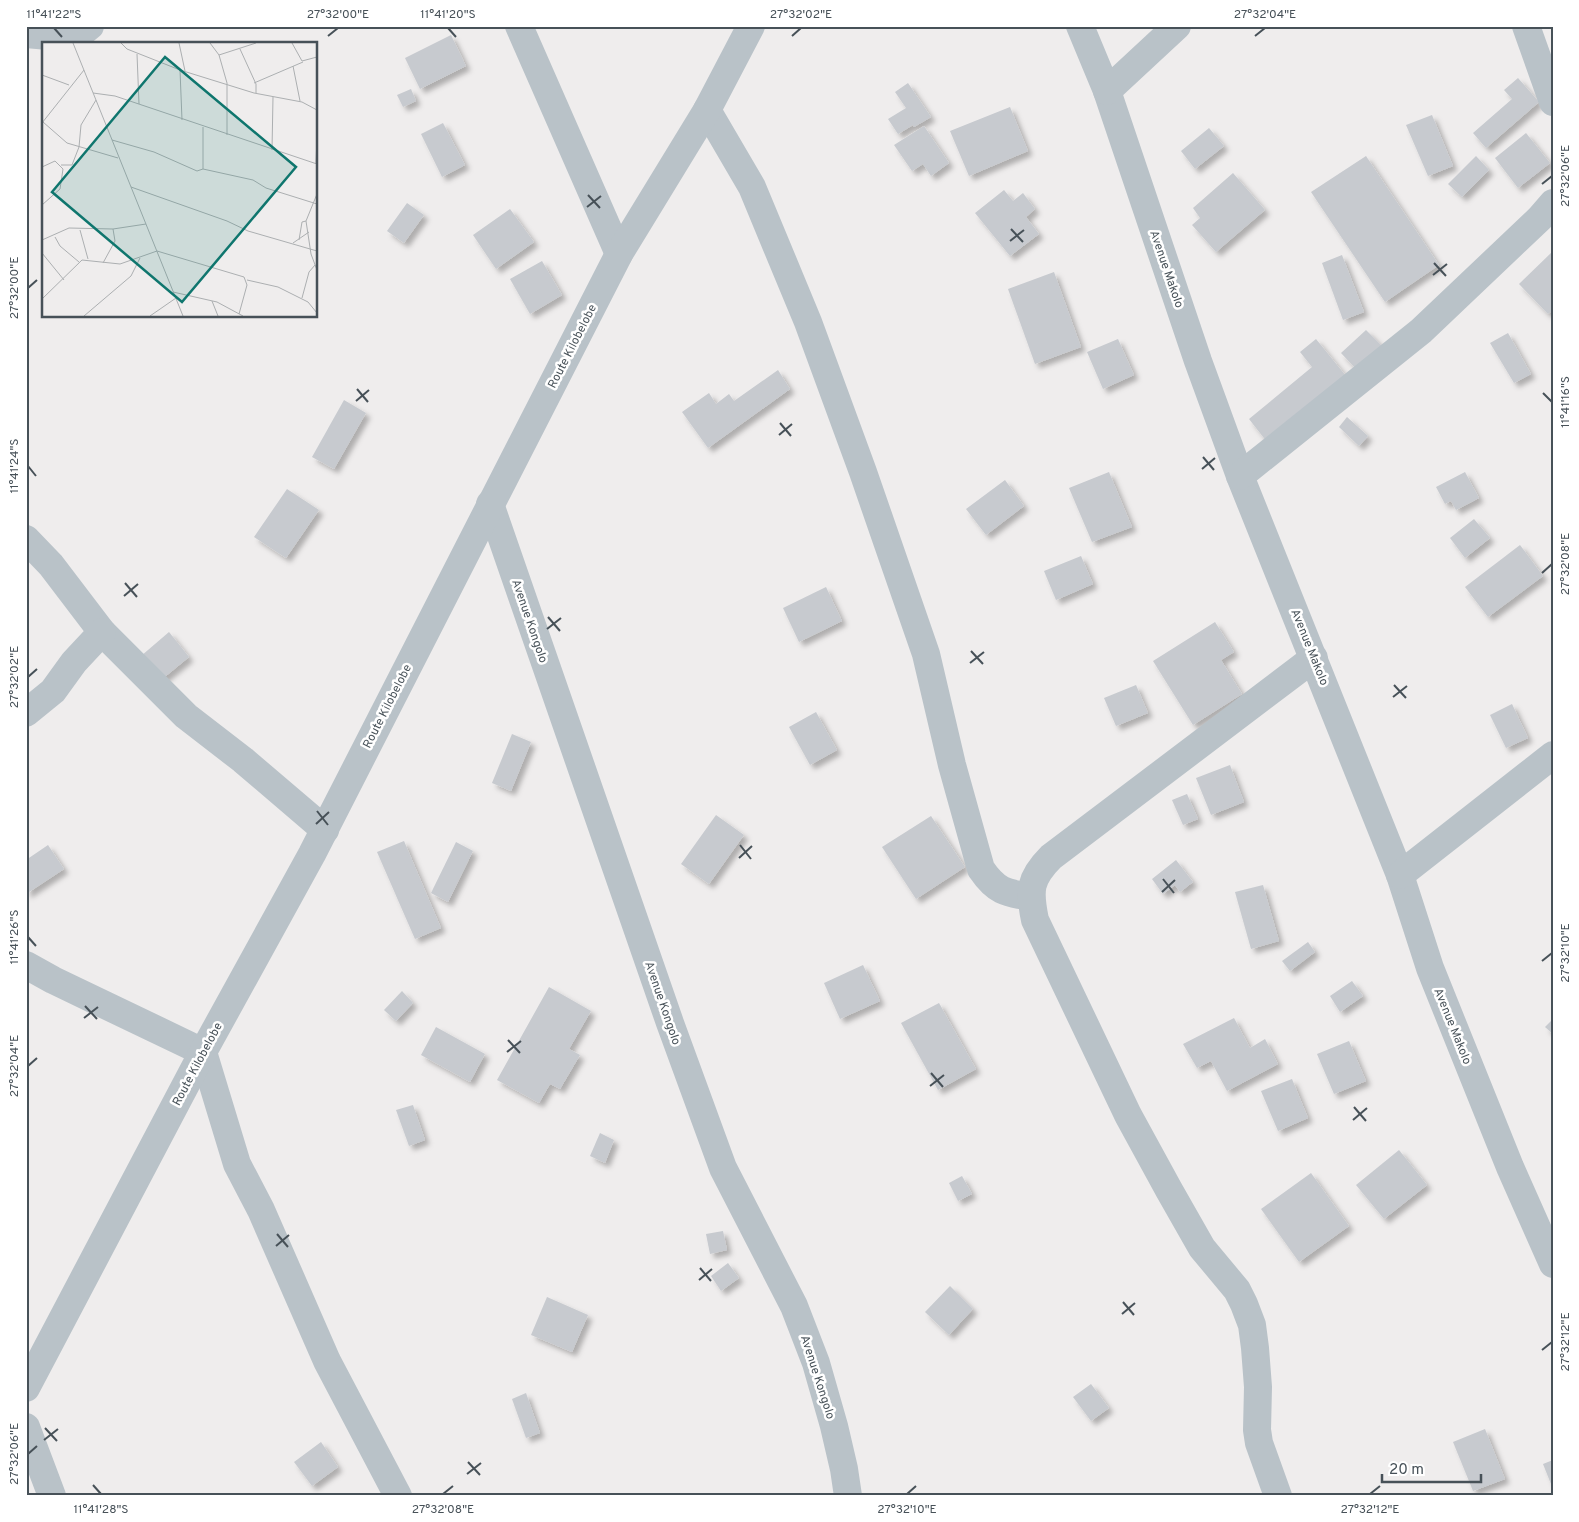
<svg xmlns="http://www.w3.org/2000/svg" width="1579" height="1522" font-family="Overpass,sans-serif">
  <style>
    .building { fill: #c7cacf; filter: url(#shadow) }
    .lines { fill: none; stroke-linecap: round; stroke-linejoin: round }
    .street { stroke: #b9c2c8; stroke-width: 28 }
    .ticks { fill: none; stroke: #475158; stroke-width: 2 }
    .labels { text-anchor: middle; stroke-width: 5; stroke-linejoin: round; paint-order: stroke }
    .street-label { font-size: 12px; fill: #475158; stroke: #fff }
    .inset-road { fill: none; stroke: #acafb1; stroke-width: 1 }
    .view { fill: #0f766e; fill-opacity: 0.15; stroke: #0f766e; stroke-width: 2.5 }
    .inset-edge { fill: none; stroke: #475158; stroke-width: 2.5 }
    .neatline { fill: none; stroke: #475158; stroke-width: 2 }
    .ticks-label { font-size: 12px; text-anchor: middle; fill: #475158 }
  </style>
  <defs>
    <filter id="shadow"><feDropShadow dx="4.5" dy="4.5" stdDeviation="2.5" flood-color="#0004"/></filter>
  </defs>
  <rect width="100%" height="100%" fill="#efeded"/>
  <g class="building">
    <polygon points="451,35 466,66 420,89 405,58"/>
    <polygon points="1518,78 1539,102 1486,148 1473,133 1512,99 1504,90"/>
    <polygon points="908,83 931,117 914,127 913,125 898,134 888,119 906,108 895,92"/>
    <polygon points="411,89 416,101 403,107 397,95"/>
    <polygon points="1010,107 1028,151 969,176 950,131"/>
    <polygon points="1432,115 1453,166 1428,176 1406,125"/>
    <polygon points="443,123 465,165 442,177 421,134"/>
    <polygon points="924,126 949,163 931,176 923,164 912,171 894,145"/>
    <polygon points="1209,128 1224,146 1195,169 1181,151"/>
    <polygon points="1526,133 1550,163 1518,188 1495,158"/>
    <polygon points="1366,156 1439,265 1385,302 1311,192"/>
    <polygon points="1476,156 1489,170 1462,197 1448,184"/>
    <polygon points="1233,173 1265,210 1216,252 1192,225 1200,218 1193,208"/>
    <polygon points="1004,190 1013,201 1023,193 1035,209 1026,217 1039,234 1010,256 975,213"/>
    <polygon points="407,203 424,215 404,243 387,231"/>
    <polygon points="510,209 534,242 496,269 473,235"/>
    <polygon points="1553,251 1553,310 1548,314 1519,284"/>
    <polygon points="1342,255 1364,312 1343,320 1322,263"/>
    <polygon points="542,261 562,295 530,314 510,279"/>
    <polygon points="1054,272 1081,347 1035,364 1008,289"/>
    <polygon points="1366,330 1382,346 1357,370 1341,353"/>
    <polygon points="1508,333 1531,374 1514,383 1490,343"/>
    <polygon points="1118,339 1134,375 1103,389 1087,352"/>
    <polygon points="1316,339 1350,381 1271,447 1249,419 1312,367 1300,352"/>
    <polygon points="778,370 790,389 708,448 682,412 709,393 716,404 729,394 734,401"/>
    <polygon points="344,400 366,413 334,469 312,457"/>
    <polygon points="1347,417 1368,436 1359,446 1339,427"/>
    <polygon points="1109,472 1132,527 1092,542 1069,488"/>
    <polygon points="1465,472 1479,498 1456,510 1451,501 1445,504 1436,487"/>
    <polygon points="1005,480 1024,506 986,535 966,509"/>
    <polygon points="287,489 319,510 286,558 254,537"/>
    <polygon points="1474,519 1490,538 1465,558 1450,538"/>
    <polygon points="1520,545 1543,576 1488,617 1465,587"/>
    <polygon points="1081,556 1093,584 1056,600 1044,571"/>
    <polygon points="826,587 842,621 799,642 783,608"/>
    <polygon points="1215,622 1234,652 1221,660 1242,694 1193,725 1153,661"/>
    <polygon points="169,632 189,657 161,680 141,656"/>
    <polygon points="1136,685 1148,713 1116,726 1104,698"/>
    <polygon points="1512,704 1528,738 1506,748 1490,715"/>
    <polygon points="816,712 837,750 810,765 789,727"/>
    <polygon points="512,734 531,742 511,791 492,783"/>
    <polygon points="1230,765 1244,802 1211,815 1196,778"/>
    <polygon points="1187,794 1198,819 1183,825 1172,800"/>
    <polygon points="716,815 744,835 709,884 681,864"/>
    <polygon points="931,816 965,867 916,899 882,847"/>
    <polygon points="404,841 441,928 415,939 377,852"/>
    <polygon points="456,842 473,851 448,902 431,893"/>
    <polygon points="48,845 64,869 26,894 26,860"/>
    <polygon points="1176,860 1193,882 1180,892 1175,885 1163,894 1152,879"/>
    <polygon points="1263,885 1279,941 1251,949 1235,892"/>
    <polygon points="1308,942 1315,952 1290,971 1282,961"/>
    <polygon points="863,965 880,1001 840,1019 824,983"/>
    <polygon points="1352,981 1363,996 1340,1012 1330,996"/>
    <polygon points="549,987 591,1011 569,1049 580,1055 560,1089 550,1084 539,1103 497,1080"/>
    <polygon points="402,991 413,1003 396,1021 384,1010"/>
    <polygon points="939,1003 976,1069 938,1090 901,1023"/>
    <polygon points="1234,1018 1250,1048 1265,1039 1278,1064 1227,1091 1211,1061 1197,1068 1183,1044"/>
    <polygon points="1553,1019 1553,1034 1545,1027"/>
    <polygon points="436,1027 485,1054 470,1082 421,1055"/>
    <polygon points="1349,1041 1366,1081 1334,1094 1317,1054"/>
    <polygon points="1292,1079 1308,1118 1278,1131 1261,1091"/>
    <polygon points="413,1105 425,1140 409,1146 396,1110"/>
    <polygon points="600,1133 614,1140 605,1163 590,1156"/>
    <polygon points="1399,1150 1427,1185 1384,1219 1356,1185"/>
    <polygon points="1311,1173 1349,1226 1299,1262 1261,1209"/>
    <polygon points="962,1176 972,1194 958,1201 949,1183"/>
    <polygon points="723,1231 727,1250 710,1254 706,1234"/>
    <polygon points="728,1263 739,1278 721,1291 711,1276"/>
    <polygon points="950,1286 973,1309 949,1335 925,1312"/>
    <polygon points="547,1297 588,1315 572,1352 531,1335"/>
    <polygon points="1091,1384 1109,1408 1091,1421 1073,1397"/>
    <polygon points="526,1393 540,1433 526,1438 512,1399"/>
    <polygon points="1485,1429 1505,1479 1473,1491 1453,1442"/>
    <polygon points="321,1442 338,1467 312,1486 294,1462"/>
    <polygon points="1553,1460 1553,1489 1543,1464"/>
  </g>
  <g class="lines">
    <g class="street">
      <polyline points="519,26 619,254"/>
      <polyline points="1080,26 1107,91 1198,361 1240,476 1400,875 1430,968 1510,1167 1553,1264"/>
      <polyline points="1526,26 1553,102"/>
      <polyline points="26,34 71,38 79,35 90,26"/>
      <polyline points="1107,91 1177,26"/>
      <path d="M707,110L752,187L808,322L863,472L926,654L952,765L981,869C996,891 1005,893 1031,897"/>
      <polyline points="1240,476 1421,331 1540,218 1553,203"/>
      <polyline points="490,504 670,1023 723,1168 794,1306 816,1363 834,1426 844,1469 848,1496"/>
      <polyline points="26,539 51,565 102,632 186,716 243,760 325,830"/>
      <polyline points="26,713 53,691 74,662 102,632"/>
      <polyline points="1400,875 1553,755"/>
      <polyline points="26,965 53,980 203,1052 237,1164 261,1210 327,1361 398,1496"/>
      <polyline points="26,1388 203,1052 312,854 619,254 707,110 751,26"/>
      <polyline points="26,1427 52,1496"/>
      <path d="M1278,1496L1259,1443L1257,1430L1258,1387L1255,1348L1252,1325L1244,1304L1237,1290L1202,1248L1169,1190L1128,1115L1035,920C1029,891 1029,879 1051,857L1314,658"/>
    </g>
  </g>
  <path class="ticks" d="M54,28L62,37M448,28L456,37M328,36L338,28M792,36L801,28M1255,36L1265,28M1542,184L1552,176M588,195L600,208M587,207L601,196M1011,229L1023,242M1010,241L1024,230M1434,263L1446,276M1433,275L1447,264M28,288L37,280M357,389L368,402M1543,393L1552,402M356,401L369,390M780,423L791,436M779,435L792,424M1203,457L1214,470M28,466L36,476M1202,469L1215,458M1542,573L1552,564M125,583L137,597M124,596L138,584M548,617L560,631M547,629L561,618M971,651L983,664M970,663L984,652M28,677L37,669M1394,685L1406,698M1393,697L1407,686M317,811L328,825M316,824L329,812M740,845L751,859M739,858L752,846M1163,879L1174,893M1162,892L1175,880M28,937L36,946M1542,961L1552,953M85,1006L97,1019M84,1018L98,1007M508,1040L520,1053M507,1052L521,1041M28,1066L37,1058M931,1073L943,1087M930,1086L944,1075M1354,1107L1366,1121M1353,1120L1367,1108M277,1234L288,1247M276,1246L289,1235M700,1268L711,1281M699,1280L712,1269M1123,1302L1134,1315M1122,1314L1135,1303M1542,1350L1552,1342M45,1428L57,1441M44,1440L58,1429M28,1454L37,1446M468,1462L480,1475M467,1474L481,1463M93,1485L101,1494M443,1494L453,1486M907,1494L916,1486M1370,1494L1380,1486"/>
  <g class="labels">
    <g class="street-label">
      <text transform="translate(1167 269) rotate(71)" y="4">Avenue Makolo</text>
      <text transform="translate(572 346) rotate(-63)" y="4">Route Kilobelobe</text>
      <text transform="translate(530 621) rotate(71)" y="4">Avenue Kongolo</text>
      <text transform="translate(1310 647) rotate(68)" y="4">Avenue Makolo</text>
      <text transform="translate(387 706) rotate(-63)" y="4">Route Kilobelobe</text>
      <text transform="translate(663 1003) rotate(71)" y="4">Avenue Kongolo</text>
      <text transform="translate(1453 1026) rotate(68)" y="4">Avenue Makolo</text>
      <text transform="translate(197 1064) rotate(-62)" y="4">Route Kilobelobe</text>
      <text transform="translate(818 1377) rotate(72)" y="4">Avenue Kongolo</text>
    </g>
  </g>
  <g transform="translate(42 42)">
    <rect width="275" height="275" fill="#efeded"/>
    <path class="inset-road" d="M31,1L141,274M79,1L85,7L138,28L212,51L260,60L275,68V91M137,1L143,29M168,1L177,13L185,41V93M250,1L260,19L275,15M198,7L214,42V51M95,12L97,62M177,13L214,1M251,24L258,59M138,28L140,78M0,33L27,43M212,41L261,20M51,51L73,54L275,122M1,80L25,101L76,116M0,81L42,28M161,85V127L211,138L224,146L275,162M70,98L112,110L155,129L161,127M230,108L231,55M274,121L275,96M19,123H30L37,105L39,83L54,58M0,125L13,119L21,127L18,147L0,163M89,145L185,179L206,189L275,209M275,152L264,179L269,212L275,228M38,188L46,217M13,195L18,204L37,220M0,198L27,186L71,187L104,182M257,198L260,180L264,179M251,201L267,190M0,211L22,238M61,221L73,199L71,187M205,238L236,245L266,260L275,271M131,250L175,260L201,274M260,256L267,230L273,223M0,257L40,218L78,222L115,209L202,235L205,243L197,272M170,259L176,274M42,274L89,234L98,216M108,274L134,256"/>
    <path class="view" d="M123,15L254,125L140,260L10,150Z"/>
    <rect width="275" height="275" class="inset-edge"/>
  </g>
  <rect width="1579" height="1522" fill="none" stroke="#ffffff" stroke-width="55"/>
  <path d="M1382 1474v8h99v-8" fill="none" stroke="#475158" stroke-width="2.5"/>
  <text x="1389" y="1474" font-size="15" fill="#475158" stroke="#ffffff" stroke-width="4" paint-order="stroke">20 m</text>
  <rect x="28" y="28" width="1524" height="1466" class="neatline"/>
  <g class="ticks-label">
    <text x="54" y="18">11°41'22"S</text>
    <text x="338" y="18">27°32'00"E</text>
    <text x="448" y="18">11°41'20"S</text>
    <text x="801" y="18">27°32'02"E</text>
    <text x="1265" y="18">27°32'04"E</text>
    <text transform="translate(1565 176) rotate(-90)" y="4">27°32'06"E</text>
    <text transform="translate(14 288) rotate(-90)" y="4">27°32'00"E</text>
    <text transform="translate(1565 402) rotate(-90)" y="4">11°41'16"S</text>
    <text transform="translate(14 466) rotate(-90)" y="4">11°41'24"S</text>
    <text transform="translate(1565 564) rotate(-90)" y="4">27°32'08"E</text>
    <text transform="translate(14 677) rotate(-90)" y="4">27°32'02"E</text>
    <text transform="translate(14 937) rotate(-90)" y="4">11°41'26"S</text>
    <text transform="translate(1565 953) rotate(-90)" y="4">27°32'10"E</text>
    <text transform="translate(14 1066) rotate(-90)" y="4">27°32'04"E</text>
    <text transform="translate(1565 1342) rotate(-90)" y="4">27°32'12"E</text>
    <text transform="translate(14 1454) rotate(-90)" y="4">27°32'06"E</text>
    <text x="101" y="1513">11°41'28"S</text>
    <text x="443" y="1513">27°32'08"E</text>
    <text x="907" y="1513">27°32'10"E</text>
    <text x="1370" y="1513">27°32'12"E</text>
  </g>
</svg>
